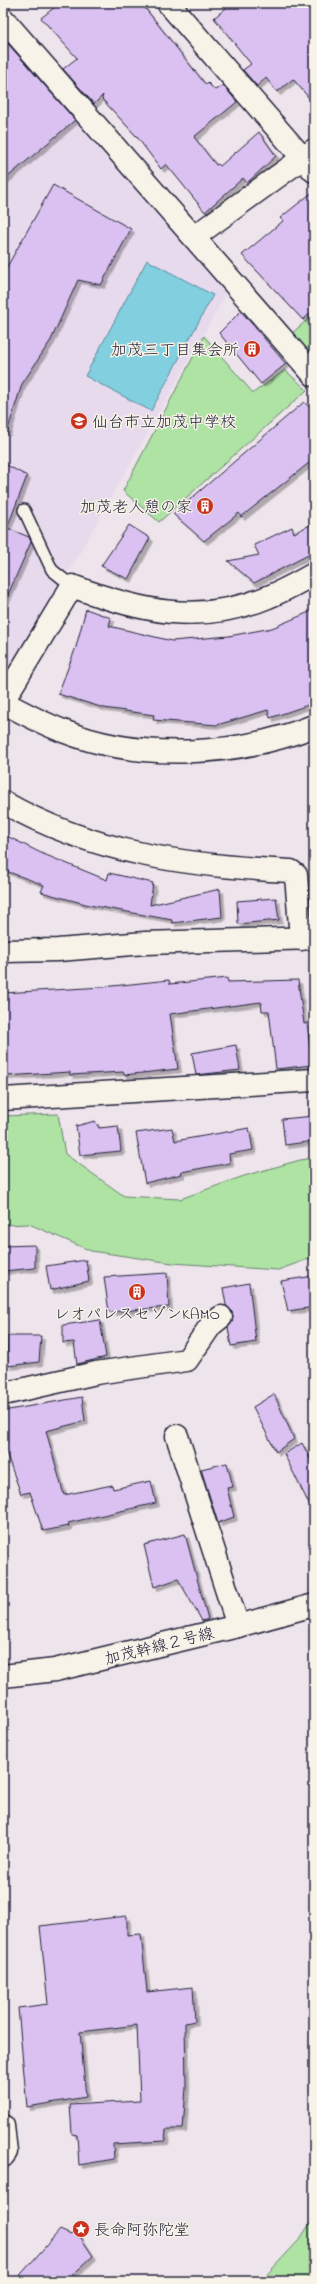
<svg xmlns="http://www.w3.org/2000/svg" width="317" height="2284" font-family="'Indie Flower','Klee One',sans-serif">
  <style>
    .built { fill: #e8daed }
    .green { fill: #aee3a4; stroke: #688270 }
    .water { fill: #81cfdf; stroke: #5b8a9d }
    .building { fill: #dac1f1; stroke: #22223b; filter: url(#shadow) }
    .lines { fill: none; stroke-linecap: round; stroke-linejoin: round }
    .lane-casing { stroke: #22223b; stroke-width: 14 }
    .street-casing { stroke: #22223b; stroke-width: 25 }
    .secondary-casing { stroke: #22223b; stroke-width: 25 }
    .lane { stroke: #f7f3e8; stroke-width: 11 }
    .street { stroke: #f7f3e8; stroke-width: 22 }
    .secondary { stroke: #f7f3e8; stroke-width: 22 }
    .labels { text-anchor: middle; stroke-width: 3; stroke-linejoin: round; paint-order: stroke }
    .poi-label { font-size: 16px; fill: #22223b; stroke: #f7f3e8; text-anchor: end }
    .street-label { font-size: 16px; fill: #22223b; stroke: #f7f3e8 }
  </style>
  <defs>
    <filter id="shadow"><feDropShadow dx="3.5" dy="3.5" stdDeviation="0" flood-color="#0004"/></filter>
  </defs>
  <rect width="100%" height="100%" fill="#eee4eb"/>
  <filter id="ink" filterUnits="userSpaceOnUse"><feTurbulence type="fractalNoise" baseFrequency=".025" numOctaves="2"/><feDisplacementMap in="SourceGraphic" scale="8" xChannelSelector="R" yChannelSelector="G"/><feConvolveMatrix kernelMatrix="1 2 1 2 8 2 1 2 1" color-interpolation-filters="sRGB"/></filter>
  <g filter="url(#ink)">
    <polygon class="built" points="3,35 227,293 82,549 11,667 3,669"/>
    <g class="green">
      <polygon points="314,314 314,361 291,334"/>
      <polygon points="204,336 253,393 285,370 307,390 159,522 123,491"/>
      <polygon points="58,1114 65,1154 124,1196 180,1199 244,1176 300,1160 314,1158 314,1257 278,1270 172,1263 91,1251 29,1224 3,1225 3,1116"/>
      <polygon points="314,2217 314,2281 261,2281 300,2239"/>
    </g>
    <polygon class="water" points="147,260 213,295 151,411 85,376"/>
    <g class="building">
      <polygon points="60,3 141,3 206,85 208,83 215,90 223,85 237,102 194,137 216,165 218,164 220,166 259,132 276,156 247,183 243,178 205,212 166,164 161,169 137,137 102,99 103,95 94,104 63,69 77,58 41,18"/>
      <polygon points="232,3 314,3 314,104 293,79 277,92 266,78 257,86 243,70 251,64 214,18"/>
      <polygon points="3,38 75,120 3,181"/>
      <polygon points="53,185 131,229 101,285 78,280 51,340 22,384 7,432 3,431 3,274"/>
      <polygon points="314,191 314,310 303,320 242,255 283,221 280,218"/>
      <polygon points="241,311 286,364 261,384 219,333"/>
      <polygon points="304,402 314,412 314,459 241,517 239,513 204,541 173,514"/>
      <polygon points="3,463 27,476 7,528 29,537 31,542 3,606"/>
      <polygon points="314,523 314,552 254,583 228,561 259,555 254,545 292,527 294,533"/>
      <polygon points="129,525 150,538 128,579 101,566"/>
      <polygon points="86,609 111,618 109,626 172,641 229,636 272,628 314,610 314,703 270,718 268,710 217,725 153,720 154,715 104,708 58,694 76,647"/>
      <polygon points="3,834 41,853 107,880 109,873 153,883 150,905 220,889 222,917 172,923 172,920 89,905 41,892 44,885 3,870"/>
      <polygon points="276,898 279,920 238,924 237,901"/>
      <polygon points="227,978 228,982 298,980 304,1024 307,1023 312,1065 276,1069 269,1011 262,1011 261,1002 170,1014 178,1069 124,1075 123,1072 70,1075 70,1072 5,1076 3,993 103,987 169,980 170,984"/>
      <polygon points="236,1045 240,1070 196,1075 192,1053"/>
      <polygon points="314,1116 314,1141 285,1145 282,1119"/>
      <polygon points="95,1121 99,1128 118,1126 121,1151 80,1155 76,1126"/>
      <polygon points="172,1128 175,1141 249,1128 253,1150 229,1154 230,1163 181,1172 182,1174 145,1183 136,1133"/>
      <polygon points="35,1245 35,1268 3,1271 3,1246"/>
      <polygon points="86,1260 89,1281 50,1290 46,1266"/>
      <polygon points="167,1273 169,1307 109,1312 104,1277"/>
      <polygon points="314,1276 314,1307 288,1311 281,1281"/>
      <polygon points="249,1283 256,1342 231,1346 228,1327 232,1322 233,1316 231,1310 226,1305 223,1288"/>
      <polygon points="100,1320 106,1357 77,1364 74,1342 63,1343 63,1325"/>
      <polygon points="7,1336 41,1336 39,1362 8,1366"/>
      <polygon points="274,1394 294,1439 276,1452 253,1407"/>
      <polygon points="82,1397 85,1421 46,1431 64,1495 112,1485 113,1489 151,1481 156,1503 68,1523 69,1526 43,1531 30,1492 21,1494 3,1444 3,1411"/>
      <polygon points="302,1443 314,1466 314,1514 284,1454"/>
      <polygon points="227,1463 233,1487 227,1488 234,1517 218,1523 201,1469"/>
      <polygon points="185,1534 208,1619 202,1621 178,1579 154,1587 144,1545"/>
      <polygon points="127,1916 127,1935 141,1934 147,1992 193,1987 195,2021 185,2023 186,2087 183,2129 166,2129 165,2141 113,2144 114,2159 79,2165 77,2135 72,2134 70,2105 140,2101 137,2025 80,2032 86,2097 27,2107 18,2008 48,2004 40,1926"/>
      <polygon points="75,2229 93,2256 66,2281 15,2281 60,2230 71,2235"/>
    </g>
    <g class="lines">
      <g class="lane-casing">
        <polyline id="lane" points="24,510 52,570 72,586"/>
      </g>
      <g class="street-casing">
        <g id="street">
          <polyline points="168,3 314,171"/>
          <polyline points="3,19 314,375"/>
          <polyline points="194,237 314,150"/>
          <path d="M3,701L72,586C139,611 199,626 268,597C284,591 299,582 314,574"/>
          <path d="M3,702C23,713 42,723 63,731C141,762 238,756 314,726"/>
          <path d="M3,802C94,854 189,866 291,871L296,875L301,939"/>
          <polyline points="3,951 58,950 145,943 314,938"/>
          <polyline points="3,1099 314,1080"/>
          <polyline points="3,1394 96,1373 187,1360 211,1325 221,1317"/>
          <polyline points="177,1436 238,1626"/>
          <polyline points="3,2126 6,2152 3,2156"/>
        </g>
      </g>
      <g class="secondary-casing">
        <polyline id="secondary" points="3,1676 55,1670 238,1626 314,1605"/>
      </g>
      <use href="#lane" class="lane"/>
      <use href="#street" class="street"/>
      <use href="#secondary" class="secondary"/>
    </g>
  </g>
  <defs>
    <g id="building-disc" transform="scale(0.9)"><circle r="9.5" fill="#c8321e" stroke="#f7f3e8"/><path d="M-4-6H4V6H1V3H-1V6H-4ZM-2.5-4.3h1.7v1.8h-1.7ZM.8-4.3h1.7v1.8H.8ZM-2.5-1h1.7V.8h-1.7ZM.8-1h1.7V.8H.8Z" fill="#fff"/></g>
    <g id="school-disc" transform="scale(0.9)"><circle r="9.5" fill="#c8321e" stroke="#f7f3e8"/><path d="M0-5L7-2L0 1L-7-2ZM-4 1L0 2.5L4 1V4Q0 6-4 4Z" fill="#fff"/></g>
    <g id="sight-disc" transform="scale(0.9)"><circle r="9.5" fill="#c8321e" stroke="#f7f3e8"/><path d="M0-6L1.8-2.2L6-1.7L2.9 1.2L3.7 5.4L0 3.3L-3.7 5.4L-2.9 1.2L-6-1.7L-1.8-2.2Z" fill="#fff"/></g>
  </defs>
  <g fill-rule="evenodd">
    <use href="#building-disc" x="252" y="349"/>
    <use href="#school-disc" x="79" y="421"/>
    <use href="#building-disc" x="205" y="506"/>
    <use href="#building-disc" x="137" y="1292"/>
    <use href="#sight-disc" x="81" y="2229"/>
  </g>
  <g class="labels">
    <g class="poi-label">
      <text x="239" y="355">加茂三丁目集会所</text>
      <text x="92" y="427" text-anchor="start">仙台市立加茂中学校</text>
      <text x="192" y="512">加茂老人憩の家</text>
      <text x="137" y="1319" text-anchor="middle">レオパレスセゾンKAMO</text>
      <text x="94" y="2235" text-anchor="start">長命阿弥陀堂</text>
    </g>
    <g class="street-label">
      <text transform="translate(159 1645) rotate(-14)" y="6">加茂幹線２号線</text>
    </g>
  </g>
  <rect width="317" height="2284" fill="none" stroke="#f7f3e8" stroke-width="16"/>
  <rect x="8" y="8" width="301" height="2268" fill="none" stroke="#22223b" stroke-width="1.5" filter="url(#ink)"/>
</svg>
